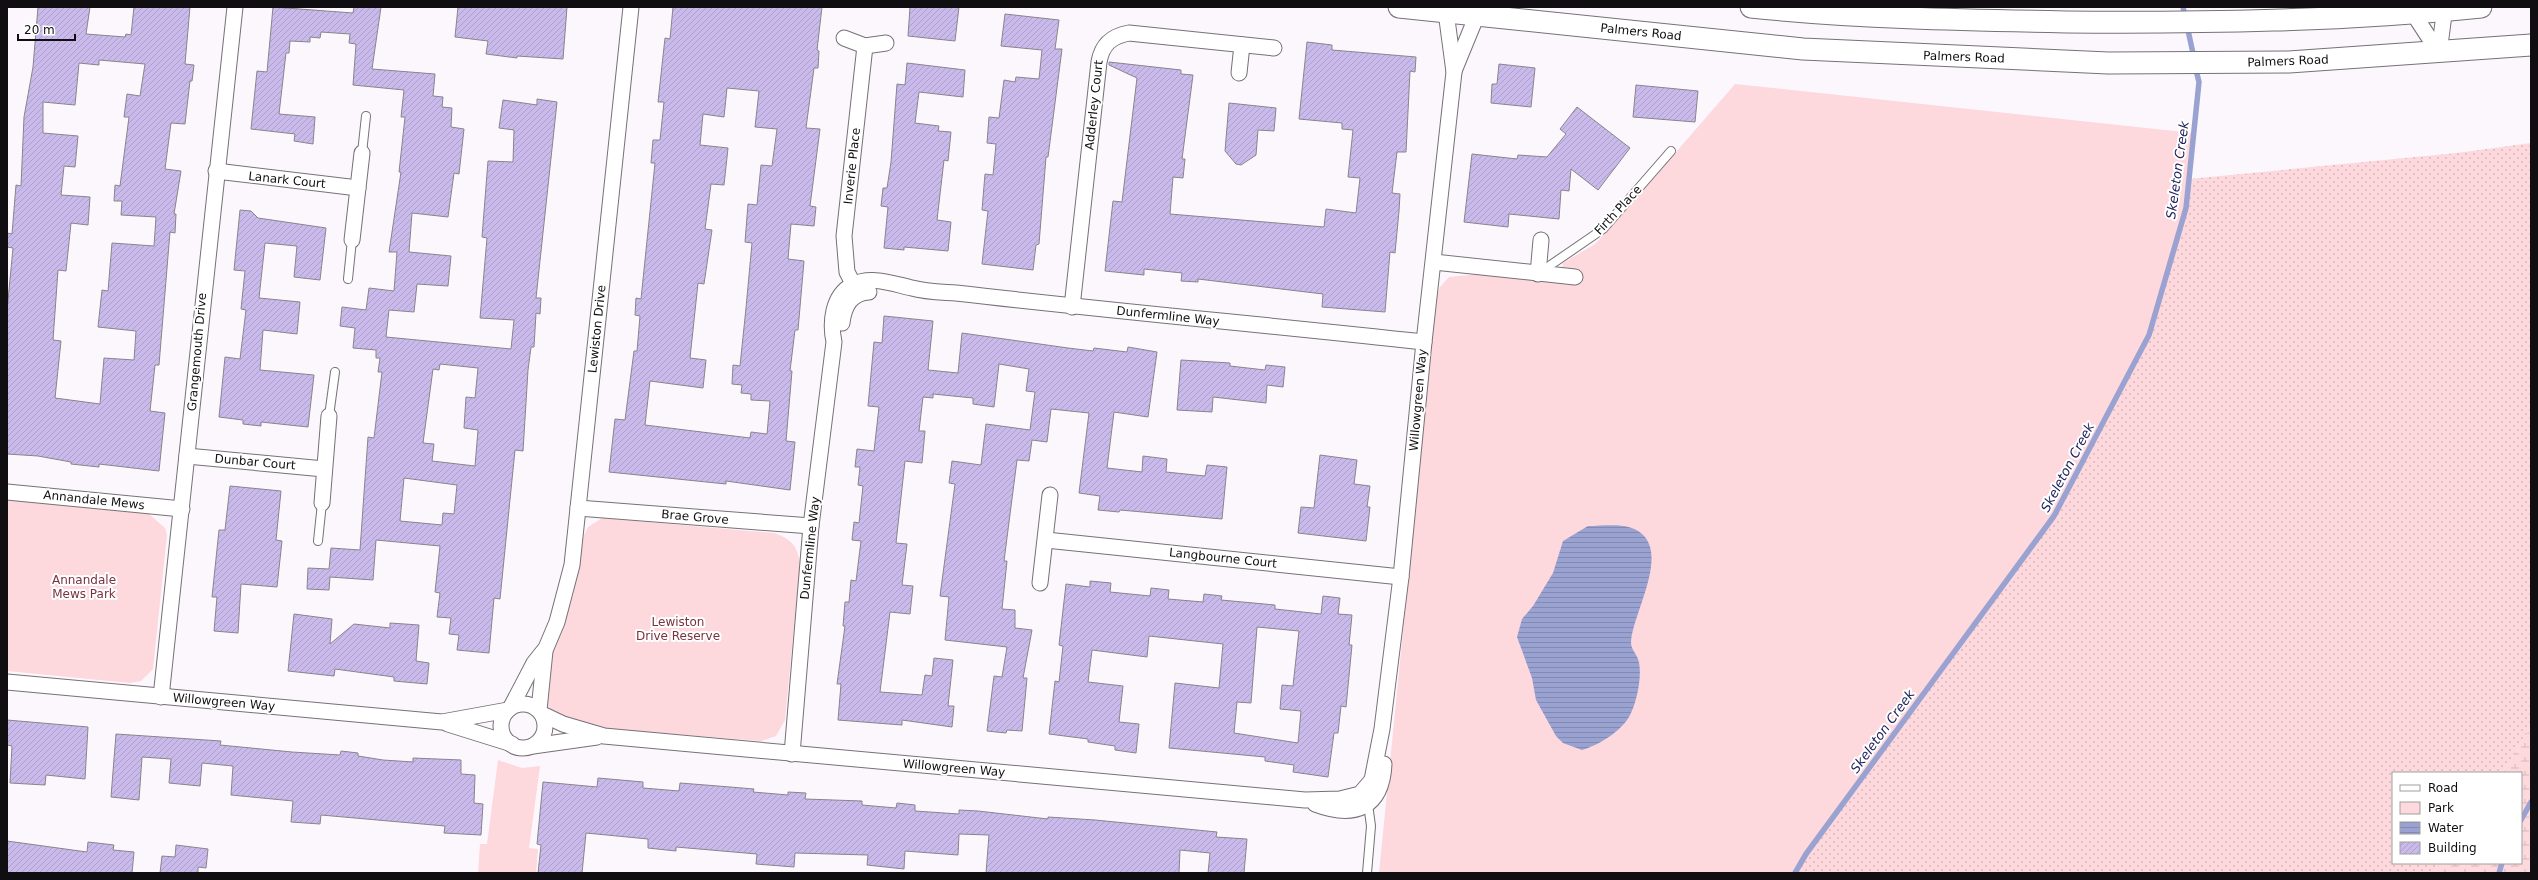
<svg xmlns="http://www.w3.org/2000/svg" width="2538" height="880" font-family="'DejaVu Sans',sans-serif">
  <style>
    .grass { fill: url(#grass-dots) }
    .wetland { fill: url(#wetland-marsh) }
    .park { fill: #fdd8dc }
    .water { fill: url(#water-rules) }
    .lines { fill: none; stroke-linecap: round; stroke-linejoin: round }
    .stream { stroke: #99a2d1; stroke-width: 5.5 }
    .building { fill: url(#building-hatch); stroke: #87858c; fill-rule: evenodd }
    .lane-casing { stroke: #767176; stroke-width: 10 }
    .street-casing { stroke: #767176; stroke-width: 17 }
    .secondary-casing { stroke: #767176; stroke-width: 23 }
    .lane { stroke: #fff; stroke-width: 8 }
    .street { stroke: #fff; stroke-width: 15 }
    .secondary { stroke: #fff; stroke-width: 21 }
    .labels { text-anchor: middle; stroke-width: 4; stroke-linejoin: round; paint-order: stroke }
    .street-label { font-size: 12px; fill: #100e10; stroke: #fff }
    .park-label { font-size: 12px; fill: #79323f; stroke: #fff }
    .water-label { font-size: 13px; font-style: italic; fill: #20235c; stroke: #fff }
  </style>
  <defs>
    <pattern id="grass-dots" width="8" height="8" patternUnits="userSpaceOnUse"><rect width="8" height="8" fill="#fdd8dc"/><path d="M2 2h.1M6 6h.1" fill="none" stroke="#d8b8bc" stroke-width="1.8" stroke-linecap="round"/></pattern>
    <pattern id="wetland-marsh" width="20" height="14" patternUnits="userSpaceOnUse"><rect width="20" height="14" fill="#fdd8dc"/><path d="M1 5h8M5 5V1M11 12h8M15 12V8" fill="none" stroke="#d8b8bc"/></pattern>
    <pattern id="water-rules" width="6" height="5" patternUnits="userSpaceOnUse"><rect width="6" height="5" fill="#99a2d1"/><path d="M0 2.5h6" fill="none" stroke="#838ab2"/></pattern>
    <pattern id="building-hatch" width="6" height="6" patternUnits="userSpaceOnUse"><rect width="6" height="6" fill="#cabaeb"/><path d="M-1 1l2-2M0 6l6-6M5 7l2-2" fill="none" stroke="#ac9fc8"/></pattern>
  </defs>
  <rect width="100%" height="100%" fill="#fcf7fd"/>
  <polygon class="grass" points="2531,143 2531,727 2502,773 2393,773 2393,863 2441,863 2433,873 1795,873 1806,854 1945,664 2149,335 2186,208 2189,179 2457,153"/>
  <polygon class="wetland" points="2531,727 2531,873 2433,873 2441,863 2521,863 2521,773 2502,773"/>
  <g class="park">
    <polygon points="1735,84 2193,133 2186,208 2149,335 2054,516 1806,854 1795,873 1379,873 1436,299 1440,287 1449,277 1480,274 1574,285 1576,270 1562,268 1563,263 1595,244 1612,226"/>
    <polygon points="7,497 149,514 165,528 167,535 153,669 141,681 130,683 7,671"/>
    <path d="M602,518L774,533C791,539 798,546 800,564L785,720L776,736L761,741L599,728L557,715L548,707L546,699L549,661L573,596L584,535L588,527Z"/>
    <polygon points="498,760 522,768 540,766 529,848 538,849 536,873 478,873 480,844 487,844"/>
  </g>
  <path class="water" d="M1588,526C1607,526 1632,521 1645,537C1665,562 1633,614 1631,642C1631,650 1636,653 1638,659C1643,673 1637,702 1630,715C1622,731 1599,745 1582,750L1563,743L1556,736L1536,700L1532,678L1517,637L1522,619L1533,606L1553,573L1563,541Z"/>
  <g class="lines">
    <g class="stream">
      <polyline points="2183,7 2194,58"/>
      <polyline points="2521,820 2531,802"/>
      <polyline points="1795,873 1806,854 2054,516 2149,335 2186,208 2199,82 2195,66"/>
      <polyline points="2499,873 2502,863"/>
    </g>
  </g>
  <g class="building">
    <path d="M38,7H90L86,34L125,37L126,34L131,35L134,7H190L185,64L194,65L192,81H190L185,124L171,123L165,169L181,171L174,214H176L175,233L170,232L159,365H155L150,411L165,413L159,471L99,464V467L71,464V462L38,456L7,454V311L13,248L7,247V233L12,234L16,185L21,186L24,117L33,67ZM99,60L145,64L140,96L127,94L124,117H129L120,186L115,185L114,201H122L121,215L156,217L154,246L112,243L108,291L102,290L98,327L136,331L134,360L104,358L100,404L55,398L61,341L53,340L58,270L66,271L71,223L88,225L90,197L61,195L64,166L75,167L78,136L43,133V102L75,105L79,63L99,65Z"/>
    <path d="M273,7L353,13L354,7H381L372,69L435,74L433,96L443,97L442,107L452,108L451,127L464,129L459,174L454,173L448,217L412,213L409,252L451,256L448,286L417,284L414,312L389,310L386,337L511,349L514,320L480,318L487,238L482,237L488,161L513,162L514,130L499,128L503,100L537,105V99L557,102L536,298H541L540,314L536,313L534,347H531L528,370L523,451L515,450L500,599L494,598L489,653L457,650L459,635L449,634L451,618L437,617L440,593L435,592L440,546L376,540L373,580L330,577L329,590L307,589L308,568L329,569L331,548L360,550L368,437L374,438L382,372H378L380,358H376V350L353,348L355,328L340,326L342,307L366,310L369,288L394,291L397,252H389L401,172H399L405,117H401L404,90L353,85L356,44L349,43L350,34L321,32L320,38L310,37V42L290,41L289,53H286L279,114L315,117L313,144L294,141L295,134L251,129L257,71L267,72ZM440,364L478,368L475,398L466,397L464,428L478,430L475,466L432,461L434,444L423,443L433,369L439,370ZM404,478L457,485L454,514L443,513L442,525L400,521Z"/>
    <polygon points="458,7 567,7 563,59 517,56 517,58 486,54 488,41 455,37"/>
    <path d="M673,7H822L817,50L819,51L818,68H814L806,128L820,129L810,206L816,207L814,226L791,224L788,259L804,261L798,330H795L790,371H792L786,441L795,442L790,490L726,481V484L609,472L615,419L625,420L634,351H637L640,316L635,315L636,298L641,299L655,163H651L653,140H660L664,102H658L665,38L670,39ZM727,88L759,91L755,127L777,129L772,166L761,165L757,205L748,204L745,242L752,243L746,308L740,366L733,365L732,384L742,385L741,393L751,394V400L770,401L767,434L751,432L750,438L645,425L650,381L703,388L706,360L690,358L698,283L704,284L712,230L705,229L711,184L724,185L728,148L700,145L703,114L724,117Z"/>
    <polygon points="910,7 959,7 955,41 908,36"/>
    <polygon points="1005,14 1059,20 1055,49 1062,49 1048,157 1046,157 1039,244 1036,245 1033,270 982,264 988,211 982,210 985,174 993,175 996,144 987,143 989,117 999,118 1004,80 1015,82 1016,77 1039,79 1042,50 1001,46"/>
    <polygon points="1307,42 1332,45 1332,50 1416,57 1415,72 1410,71 1406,152 1397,152 1392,193 1400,194 1399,211 1395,253 1390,252 1385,312 1322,307 1323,294 1198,279 1198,282 1181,281 1182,273 1144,269 1144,275 1105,271 1113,201 1122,202 1137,78 1109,65 1109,62 1181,70 1181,74 1193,75 1182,159 1185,159 1183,178 1173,177 1170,214 1324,227 1326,209 1356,213 1360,178 1348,177 1353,130 1342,129 1342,123 1299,119"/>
    <polygon points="907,63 965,70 963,97 919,92 915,123 939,126 938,131 951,132 948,161 944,160 937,220 951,222 948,251 904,247 904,250 884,248 888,207 881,206 883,188 887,188 891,162 897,84 905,85"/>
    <polygon points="1499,64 1535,68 1531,107 1491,103 1492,84 1497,84"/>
    <polygon points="1636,85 1698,91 1695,122 1633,117"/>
    <polygon points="1229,103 1276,108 1274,131 1258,130 1256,155 1241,165 1236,164 1225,151"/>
    <polygon points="1577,107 1630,148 1598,190 1571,169 1569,191 1561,190 1559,219 1509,214 1508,227 1464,222 1472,154 1517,159 1518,155 1547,157 1566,134 1560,129"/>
    <polygon points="240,210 251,211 258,218 326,228 320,280 294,277 297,246 265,243 259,298 300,302 297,334 263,330 260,370 314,375 308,427 261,422 261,426 243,424 243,420 219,417 225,357 240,359 246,310 241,309 245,271 234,270"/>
    <polygon points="884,316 933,321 928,370 958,373 962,333 1068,348 1093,351 1094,348 1127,352 1128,347 1157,352 1148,417 1114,412 1107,468 1142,472 1143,456 1167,459 1166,472 1205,476 1207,465 1227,467 1222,519 1120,510 1119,512 1098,510 1100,496 1079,493 1089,413 1051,409 1047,442 1032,440 1029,461 1017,460 1004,561 1007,561 1002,609 1015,610 1015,628 1032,630 1023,678 1027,678 1022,731 1007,730 1006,733 987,731 994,676 1002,677 1007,647 945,640 949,597 940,596 955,484 949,483 952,461 981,465 986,424 1030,430 1035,392 1026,391 1029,369 999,364 994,407 973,404 973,398 933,394 933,398 923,397 919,431 925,431 922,463 905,461 896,543 907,544 902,585 913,586 910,614 890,612 880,692 922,695 925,675 932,676 934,658 953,660 948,706 954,706 952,727 902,720 902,725 838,720 841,684 837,684 845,626 843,626 845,602 849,602 851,580 856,581 861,541 852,540 854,522 859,523 863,486 858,485 860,467 855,467 857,449 874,451 879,407 868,406 874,342 882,343"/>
    <polygon points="1181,360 1230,363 1230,366 1265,370 1266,365 1285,367 1283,387 1267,385 1266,403 1213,397 1212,412 1177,410"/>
    <polygon points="1320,455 1357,460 1354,484 1370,486 1367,507 1370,507 1366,541 1298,533 1301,507 1314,508"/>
    <polygon points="230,486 281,491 276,540 282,541 277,587 241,584 238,633 214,631 217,597 212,597 219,530 225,530"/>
    <path d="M1090,581L1111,583L1110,592L1150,596L1151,588L1169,590L1168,599L1203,602L1204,594L1222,596L1221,600L1275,605V609L1321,614L1323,596L1340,598L1338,614L1352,615L1349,645H1352L1346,707L1341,706L1338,733H1334L1328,777L1293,772L1294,765L1265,761V757L1169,748L1175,683L1219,688L1223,644L1149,636L1147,657L1092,650L1088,682L1123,686L1119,722L1139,724L1136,753L1115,750V746L1088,742V739L1049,734L1055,681L1059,682L1063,646L1059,645L1066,584L1090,587ZM1257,627L1299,631L1293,686L1282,685L1280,709L1301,711L1298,743L1234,733L1237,702L1251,703Z"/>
    <polygon points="294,614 332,619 330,644 354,624 390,628 390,623 419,625 416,661 429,663 427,684 394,681 394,677 335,669 334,676 288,671"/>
    <polygon points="7,720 88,727 85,779 46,775 45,785 10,783 12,746 7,745"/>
    <polygon points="116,734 221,741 220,745 292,752 340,755 341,751 358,753 358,756 383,760 413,762 413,758 461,760 461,774 475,775 474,803 483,804 481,835 444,833 445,826 321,815 320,824 291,822 293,801 231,795 233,766 202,763 200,786 169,783 171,759 142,757 139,800 111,797"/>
    <polygon points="598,778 643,782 643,788 679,791 680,783 718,786 754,789 753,792 788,795 788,792 806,793 805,799 862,801 862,805 896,808 897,803 915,805 915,811 959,814 959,810 978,811 1048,819 1048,817 1095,820 1217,832 1216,837 1247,839 1244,873 1208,873 1210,853 1180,850 1179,873 986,873 989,835 959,834 958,855 905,851 904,869 867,865 868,855 795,853 794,867 756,864 757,854 676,847 676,851 648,848 648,839 586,833 582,873 538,873 541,845 537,844 543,782 597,787"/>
    <polygon points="7,841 87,852 88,842 114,845 113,850 134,852 132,873 7,873"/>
    <polygon points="176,845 208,849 206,868 198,867 198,873 160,873 162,856 175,857"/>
  </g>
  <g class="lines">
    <g class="lane-casing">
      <g id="lane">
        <polyline points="362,153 366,116"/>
        <polyline points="1539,273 1603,229 1671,151"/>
        <polyline points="348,279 352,240"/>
        <polyline points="329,416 335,372"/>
        <polyline points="318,541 322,503"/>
        <polyline points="1367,873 1371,826 1368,804"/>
      </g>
    </g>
    <g class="street-casing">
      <g id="street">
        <polyline points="2413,7 2413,13 2439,53"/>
        <polyline points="844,38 865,46 886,43"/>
        <polyline points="2439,53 2445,7"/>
        <polyline points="1454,71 1477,15"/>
        <polyline points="1239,73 1242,45"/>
        <polyline points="216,171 358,188"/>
        <polyline points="352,240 362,153"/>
        <polyline points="1434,262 1575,277"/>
        <polyline points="1538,274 1541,240"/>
        <polyline points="858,293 847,272 844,236 865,46"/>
        <path d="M1072,307L1099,62C1102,44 1112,36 1129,33L1274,48"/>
        <path d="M842,323C844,306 851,293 869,292"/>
        <polyline points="187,456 324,469"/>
        <polyline points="7,492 182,509"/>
        <polyline points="322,503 329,416"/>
        <polyline points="578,508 811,526"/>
        <polyline points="1046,540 1401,577"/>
        <polyline points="1040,583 1050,495"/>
        <polyline points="7,682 442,722 508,710"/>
        <polyline points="161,697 235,7"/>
        <circle cx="523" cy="726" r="22"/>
        <polyline points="511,707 534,663 546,648 557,622 572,565 631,7"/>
        <polyline points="539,710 545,651"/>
        <polyline points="542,714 563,724 604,736 1305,800 1340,799 1360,794 1372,780 1382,729 1401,577 1424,342 1454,72 1446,12"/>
        <polyline points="448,724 512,744"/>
        <polyline points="533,746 597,737"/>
        <path d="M792,754L811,526L834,342C830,323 832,296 852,285C871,275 893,284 912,288C926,292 942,292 956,293C1112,311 1268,325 1424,342"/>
        <path d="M1315,804C1355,819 1382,808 1384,764"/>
      </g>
    </g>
    <g class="secondary-casing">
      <g id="secondary">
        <polyline points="1399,7 1803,49 2108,63 2289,62 2531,45"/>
        <path d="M1751,7C1856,18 1961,20 2066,22C2204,23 2343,21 2481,7"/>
      </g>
    </g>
    <use href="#lane" class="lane"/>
    <use href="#street" class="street"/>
    <use href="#secondary" class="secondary"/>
  </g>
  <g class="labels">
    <g class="street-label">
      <text transform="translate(1641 32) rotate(6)" y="4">Palmers Road</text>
      <text transform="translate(1964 57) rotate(2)" y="4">Palmers Road</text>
      <text transform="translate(2288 61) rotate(-2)" y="4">Palmers Road</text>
      <text transform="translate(1094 105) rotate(-84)" y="4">Adderley Court</text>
      <text transform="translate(852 166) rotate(-84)" y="4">Inverie Place</text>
      <text transform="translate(287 180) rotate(6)" y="4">Lanark Court</text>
      <text transform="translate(1618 210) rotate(-47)" y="4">Firth Place</text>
      <text transform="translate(1168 316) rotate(6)" y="4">Dunfermline Way</text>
      <text transform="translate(597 329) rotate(-84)" y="4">Lewiston Drive</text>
      <text transform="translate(197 352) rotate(-85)" y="4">Grangemouth Drive</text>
      <text transform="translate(1418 400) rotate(-85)" y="4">Willowgreen Way</text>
      <text transform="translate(255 462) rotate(5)" y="4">Dunbar Court</text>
      <text transform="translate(94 500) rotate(6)" y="4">Annandale Mews</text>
      <text transform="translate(695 517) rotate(5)" y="4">Brae Grove</text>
      <text transform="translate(810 548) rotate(-84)" y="4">Dunfermline Way</text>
      <text transform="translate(1223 558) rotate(6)" y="4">Langbourne Court</text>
      <text transform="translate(224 702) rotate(5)" y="4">Willowgreen Way</text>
      <text transform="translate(954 768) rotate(5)" y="4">Willowgreen Way</text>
    </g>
    <g class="park-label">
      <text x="84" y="584">Annandale<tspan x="84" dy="14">Mews Park</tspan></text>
      <text x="678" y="626">Lewiston<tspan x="678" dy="14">Drive Reserve</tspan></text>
    </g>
    <g class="water-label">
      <text transform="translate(2177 170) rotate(-82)" y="5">Skeleton Creek</text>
      <text transform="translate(2067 467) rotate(-62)" y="5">Skeleton Creek</text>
      <text transform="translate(1882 731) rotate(-54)" y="5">Skeleton Creek</text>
    </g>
  </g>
  <rect width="2538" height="880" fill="none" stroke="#100e10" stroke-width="16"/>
  <rect x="2392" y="772" width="130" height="92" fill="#ffffff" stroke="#9f9f9f"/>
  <rect x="2400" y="785" width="20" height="6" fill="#ffffff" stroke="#9f9f9f"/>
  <text x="2428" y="792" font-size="12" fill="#100e10">Road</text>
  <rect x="2400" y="802" width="20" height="12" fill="#fdd8dc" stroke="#9f9f9f"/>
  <text x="2428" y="812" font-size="12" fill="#100e10">Park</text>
  <rect x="2400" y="822" width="20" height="12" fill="url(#water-rules)" stroke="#9f9f9f"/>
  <text x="2428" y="832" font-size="12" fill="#100e10">Water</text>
  <rect x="2400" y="842" width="20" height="12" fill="url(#building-hatch)" stroke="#9f9f9f"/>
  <text x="2428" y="852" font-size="12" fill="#100e10">Building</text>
  <path d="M18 34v6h57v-6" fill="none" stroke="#100e10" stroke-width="2"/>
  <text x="24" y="34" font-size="12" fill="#100e10" stroke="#ffffff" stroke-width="3" paint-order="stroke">20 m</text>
</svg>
